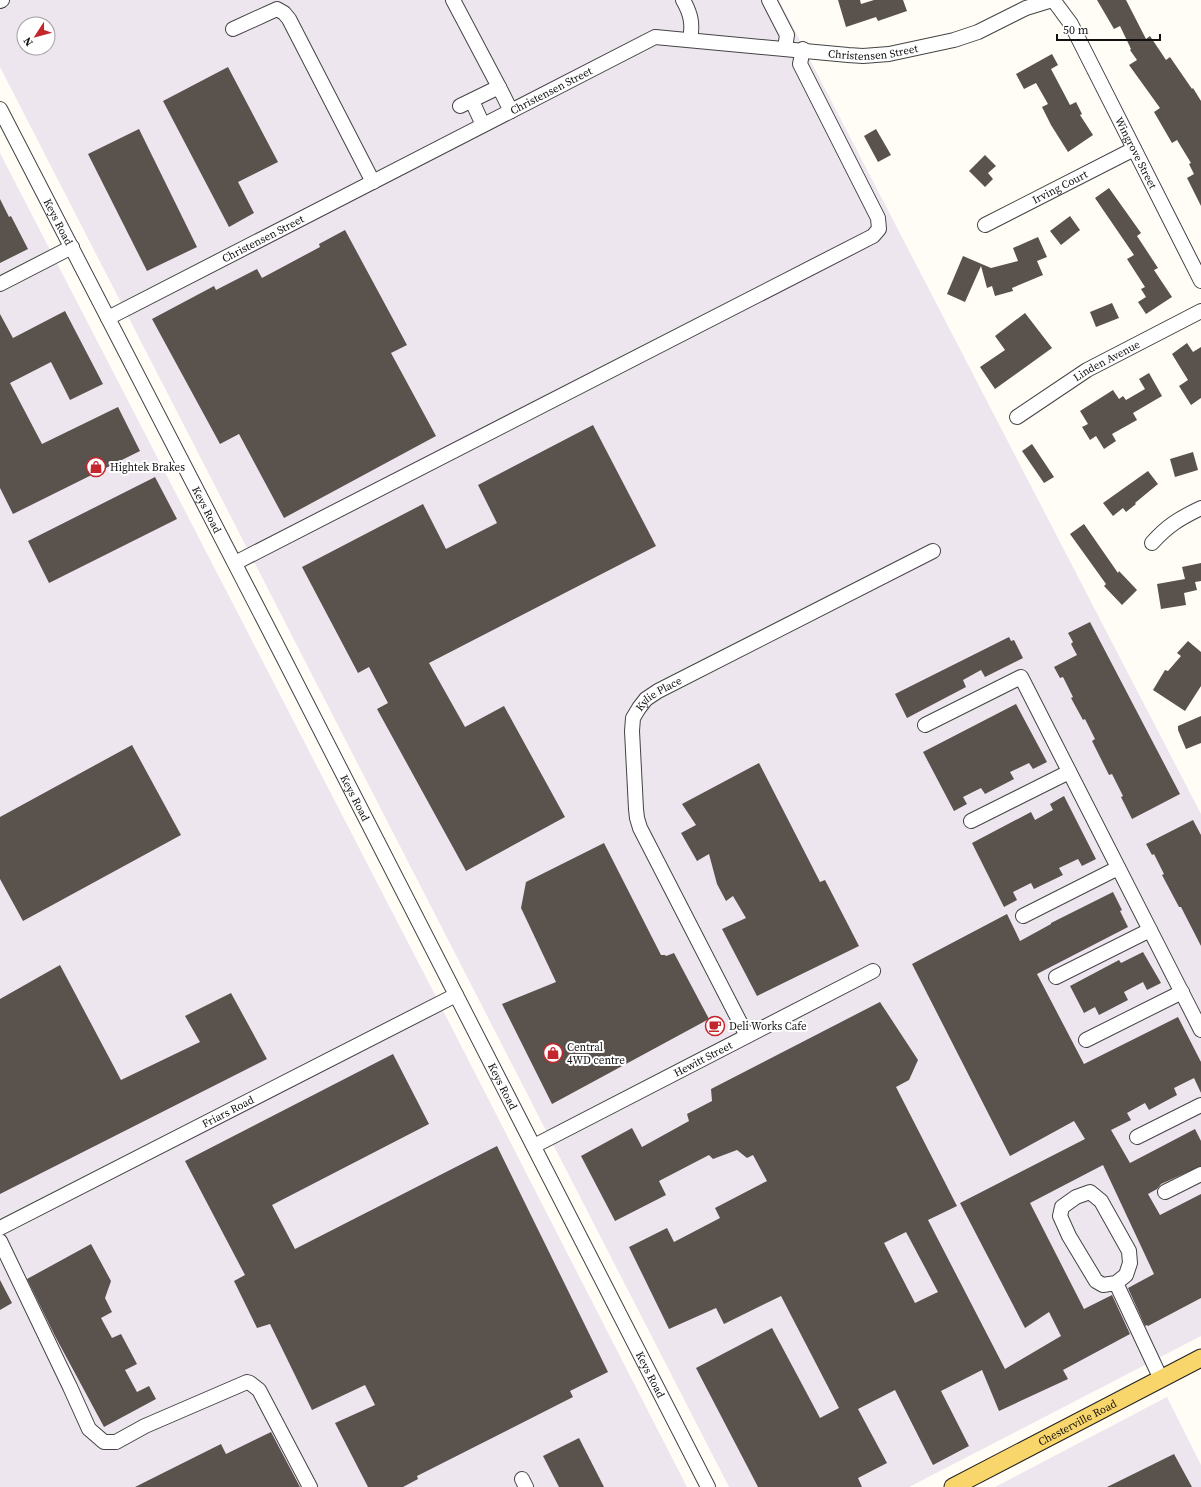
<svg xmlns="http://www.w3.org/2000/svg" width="1201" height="1487" font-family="'Source Serif 4',serif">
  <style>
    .industrial { fill: #eee6ef; fill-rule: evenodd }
    .building { fill: #5a524d; fill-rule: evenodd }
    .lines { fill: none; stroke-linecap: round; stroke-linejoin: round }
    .minor-casing { stroke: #444; stroke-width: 16 }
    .major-casing { stroke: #222; stroke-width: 19 }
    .minor { stroke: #fff; stroke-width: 14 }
    .major { stroke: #f9d66b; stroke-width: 17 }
    .labels { text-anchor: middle; stroke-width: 4; stroke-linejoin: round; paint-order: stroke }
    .street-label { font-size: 11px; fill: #111; stroke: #fff }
    .poi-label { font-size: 11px; fill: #111; stroke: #fff; text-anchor: start }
  </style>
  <rect width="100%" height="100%" fill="#fffdf5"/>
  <g class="industrial">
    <path d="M0,0H779L1201,814V1336L909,1487H729L0,67ZM24,24H48V48H24Z"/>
    <polygon points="0,153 431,987 687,1487 0,1487"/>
    <polygon points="1167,1397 1201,1465 1201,1487 995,1487"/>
  </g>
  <g class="building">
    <polygon points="838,0 860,0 861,4 874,0 903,0 907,11 878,21 876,17 846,27"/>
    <polygon points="1097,0 1126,0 1146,39 1150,36 1166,60 1170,57 1192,89 1193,88 1201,101 1201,206 1187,178 1194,174 1189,164 1191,163 1177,140 1172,143 1154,112 1160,108 1129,65 1137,60 1130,50 1131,49 1120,26 1114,29"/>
    <polygon points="1052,54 1058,65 1051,69 1070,105 1076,102 1082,114 1080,115 1093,135 1068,152 1051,125 1042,107 1048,104 1036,83 1024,89 1016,74"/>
    <polygon points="228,67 278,162 238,182 254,213 229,227 163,101"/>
    <polygon points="139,129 197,247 147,271 88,154"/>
    <polygon points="876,129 891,155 878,162 864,136"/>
    <polygon points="985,155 996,166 988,173 993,179 985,187 969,171"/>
    <polygon points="1109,188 1141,233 1137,236 1158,268 1154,270 1172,297 1146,314 1138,302 1146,297 1141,289 1145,287 1127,259 1134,255 1095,198"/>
    <polygon points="0,199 9,217 11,216 28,249 0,263"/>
    <polygon points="1070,216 1080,230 1061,245 1050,231"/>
    <polygon points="345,230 407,345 391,353 436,436 284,518 239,434 220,444 152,319 214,286 216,290 257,269 262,278 320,247 319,244"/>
    <polygon points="1038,237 1047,257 1037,261 1043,275 1012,288 1013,291 995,296 992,286 987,288 981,266 965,302 947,294 963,256 991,268 1018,261 1013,248"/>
    <polygon points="1112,303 1119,318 1096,327 1090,312"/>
    <polygon points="65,311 103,384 70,400 51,362 10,383 42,444 118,407 140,451 13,514 0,488 0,314 13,338"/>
    <polygon points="1025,313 1052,348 995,389 980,367 1005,350 995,336"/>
    <polygon points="1187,343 1193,352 1201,347 1201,398 1191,405 1179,386 1188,380 1172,354"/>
    <polygon points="1149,373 1162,396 1133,413 1137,420 1112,434 1116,441 1104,449 1096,436 1090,440 1082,427 1088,424 1080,411 1113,390 1119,399 1123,396 1126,400 1145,389 1139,379"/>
    <polygon points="593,425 656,546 429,663 465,727 504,706 565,817 466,871 377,709 388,703 369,667 358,673 302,567 423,504 446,549 497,523 478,485"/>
    <polygon points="1032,444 1054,477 1044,483 1022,451"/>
    <polygon points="1193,452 1198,470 1175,477 1170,459"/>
    <polygon points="1148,471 1158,484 1135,503 1136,504 1126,512 1123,508 1113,516 1103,503"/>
    <polygon points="155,477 177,519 49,583 28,541"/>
    <polygon points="1084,524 1118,573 1119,571 1137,590 1122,605 1104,586 1106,584 1070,534"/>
    <polygon points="1201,563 1201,581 1195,582 1197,590 1184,593 1186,605 1161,609 1157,584 1185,579 1182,567"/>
    <polygon points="1090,622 1180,794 1132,819 1121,797 1123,796 1112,774 1109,775 1092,741 1095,739 1085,719 1083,720 1071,698 1073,697 1063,677 1060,678 1054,667 1077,655 1071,644 1073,642 1068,633"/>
    <polygon points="1009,637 1011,641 1014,640 1023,658 985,677 981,670 963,680 966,687 907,718 895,694"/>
    <polygon points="1188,641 1201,652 1201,686 1185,711 1153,690 1165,670 1168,671 1181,656 1177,653"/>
    <polygon points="1016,704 1047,762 1033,769 1029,763 1010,772 1014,779 985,794 981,788 963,797 967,804 954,811 923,752"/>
    <polygon points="1201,716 1201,743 1186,749 1178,730 1178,726"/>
    <polygon points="132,745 181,835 23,921 0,879 0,817"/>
    <polygon points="759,763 820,882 825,880 859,946 757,996 722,929 746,918 733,896 726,901 717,884 709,854 697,861 681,833 696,825 682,804"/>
    <polygon points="1064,796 1096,859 1082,866 1078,859 1059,868 1063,875 1034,889 1031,883 1013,892 1017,900 1004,907 972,843 1031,812 1035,820 1053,810 1050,804"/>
    <polygon points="1193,820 1201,835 1201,946 1181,907 1179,907 1162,875 1164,874 1154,854 1152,855 1146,844"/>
    <polygon points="604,843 661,955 665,955 666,956 674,953 709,1019 552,1104 502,1004 556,982 521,908 526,882"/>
    <path d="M1113,892L1122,910L1120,911L1128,927L1037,974L1084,1064L1178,1017L1201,1062V1093L1194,1078L1174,1088L1177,1095L1149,1110L1145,1103L1127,1113L1131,1120L1111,1130L1130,1163L1195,1129L1201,1141V1166L1161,1184L1157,1189L1148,1194L1160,1215L1201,1194V1298L1148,1326L1147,1325L1145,1326L1128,1288L1154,1274L1103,1165L1030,1203L1084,1309L1112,1295L1130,1334L1063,1370L1068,1379L999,1411L982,1370L941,1391L969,1446L933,1465L895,1390L858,1409L887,1463L858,1478L862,1487H758L696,1368L772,1328L820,1418L839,1408L781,1296L724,1324L716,1308L669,1329L629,1247L667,1228L674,1242L720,1218L715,1208L767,1181L753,1155L747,1158L737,1150L713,1159L709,1155L659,1181L666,1195L615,1221L581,1156L632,1128L642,1147L689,1121L687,1114L712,1101L711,1089L880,1002L918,1060L909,1080L896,1087L957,1206L928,1220L1005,1369L1061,1336L1049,1312L1025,1328L960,1203L1085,1139L1074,1121L1010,1156L912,964L1007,914L1020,941L1051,924V923ZM906,1232L938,1292L915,1303L884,1243Z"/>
    <polygon points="1143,952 1161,983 1147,990 1143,982 1124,992 1128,1000 1099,1015 1095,1007 1084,1013 1070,986 1119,960 1121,963"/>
    <polygon points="60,965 121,1080 200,1042 185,1016 231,993 267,1059 0,1194 0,999"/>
    <polygon points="393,1054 429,1124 272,1205 295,1249 497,1146 608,1372 570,1391 573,1397 417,1476 418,1479 403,1487 368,1487 335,1423 375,1405 365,1385 312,1410 270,1324 257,1328 234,1281 245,1275 185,1161"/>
    <polygon points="91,1244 111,1281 105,1298 112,1312 101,1318 112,1338 121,1334 137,1364 125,1370 137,1392 149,1386 156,1399 104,1427 55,1336 27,1279"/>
    <polygon points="0,1280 12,1303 0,1310"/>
    <polygon points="271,1432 300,1487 135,1487 221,1444 226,1454"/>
    <polygon points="579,1438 604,1487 559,1487 543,1456"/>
    <polygon points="1174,1454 1192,1487 1107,1487"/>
  </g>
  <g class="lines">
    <g class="minor-casing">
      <g id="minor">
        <polyline points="453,0 499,87 460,106"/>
        <path d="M683,0C691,14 693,24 690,40"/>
        <polyline points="769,0 787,35 785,48"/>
        <polyline points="0,1 2,0"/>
        <path id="s1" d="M1054,1L1071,24L1201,281"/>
        <polyline points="233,29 277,9 284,13 289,19 373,182"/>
        <polyline points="499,87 511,111"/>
        <polyline points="472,101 483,125"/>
        <path id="s2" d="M0,109L282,655L708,1487"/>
        <path id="s3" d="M985,225L1134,149"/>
        <polyline points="0,284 72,247"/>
        <path id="s4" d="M108,318L655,37L848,55L863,56L889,54L954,40L978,32L1026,8L1052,0"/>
        <path id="s5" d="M1017,417L1087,370L1201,311"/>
        <path d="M1152,543C1167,526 1180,518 1201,508"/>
        <polyline points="235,563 873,236 879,229 878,218 800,64 803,49"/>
        <polyline points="925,725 1021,677 1201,1030"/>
        <polyline points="971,821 1069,772"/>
        <polyline points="1023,916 1118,868"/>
        <polyline points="1056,977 1150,930"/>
        <path id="s6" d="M747,1036L640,828L637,818L636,809L632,731L633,718L639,708L646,699L658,691L933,551"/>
        <polyline points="1086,1040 1182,992"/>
        <polyline points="1137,1137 1201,1105"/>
        <path id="s7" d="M534,1146L873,971"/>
        <polyline points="1165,1192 1201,1174"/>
        <path id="s8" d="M0,1228L456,995"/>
        <polyline points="0,1241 70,1387 89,1429 104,1442 116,1442 145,1426 247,1382 250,1383 259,1390 310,1487"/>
        <polyline points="1116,1283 1126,1275 1130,1263 1129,1251 1101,1201 1090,1192 1076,1197 1062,1207 1060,1216 1069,1236 1096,1281 1103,1285 1116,1283 1161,1379"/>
        <polyline points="522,1479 526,1487"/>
      </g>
    </g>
    <g class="major-casing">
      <g id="major">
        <path id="s9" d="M953,1487L1201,1358"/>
      </g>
    </g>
    <use href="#minor" class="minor"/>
    <use href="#major" class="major"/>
  </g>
  <defs>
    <g id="shop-ring" transform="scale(1)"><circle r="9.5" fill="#fff" stroke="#c4262e" stroke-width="1.5"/><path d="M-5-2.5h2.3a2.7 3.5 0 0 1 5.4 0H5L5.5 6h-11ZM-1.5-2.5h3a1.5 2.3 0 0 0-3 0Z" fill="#c4262e"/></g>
    <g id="cafe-ring" transform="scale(1)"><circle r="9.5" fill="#fff" stroke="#c4262e" stroke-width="1.5"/><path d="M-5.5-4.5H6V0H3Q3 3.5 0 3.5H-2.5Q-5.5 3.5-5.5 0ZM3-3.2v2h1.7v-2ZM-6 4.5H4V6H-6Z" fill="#c4262e"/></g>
  </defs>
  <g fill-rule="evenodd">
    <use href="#shop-ring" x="96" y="467"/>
    <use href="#cafe-ring" x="715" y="1026"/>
    <use href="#shop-ring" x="553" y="1053"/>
  </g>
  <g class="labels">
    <g class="street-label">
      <text dy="4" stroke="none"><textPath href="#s4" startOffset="834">Christensen Street</textPath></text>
      <text dy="4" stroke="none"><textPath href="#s4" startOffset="498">Christensen Street</textPath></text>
      <text dy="4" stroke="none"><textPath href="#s1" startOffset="173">Wingrove Street</textPath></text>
      <text dy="4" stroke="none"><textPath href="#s3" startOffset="84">Irving Court</textPath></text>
      <text dy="4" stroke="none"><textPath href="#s2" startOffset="127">Keys Road</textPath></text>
      <text dy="4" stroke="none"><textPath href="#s4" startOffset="174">Christensen Street</textPath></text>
      <text dy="4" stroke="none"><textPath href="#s5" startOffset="106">Linden Avenue</textPath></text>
      <text dy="4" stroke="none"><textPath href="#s2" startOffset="451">Keys Road</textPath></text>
      <text dy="4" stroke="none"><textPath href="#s6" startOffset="381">Kylie Place</textPath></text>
      <text dy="4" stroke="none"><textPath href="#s2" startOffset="775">Keys Road</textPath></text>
      <text dy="4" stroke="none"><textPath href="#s7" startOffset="190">Hewitt Street</textPath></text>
      <text dy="4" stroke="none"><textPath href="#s2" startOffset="1099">Keys Road</textPath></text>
      <text dy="4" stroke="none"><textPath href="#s8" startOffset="256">Friars Road</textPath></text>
      <text dy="4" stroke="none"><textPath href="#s2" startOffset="1423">Keys Road</textPath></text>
      <text dy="4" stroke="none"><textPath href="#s9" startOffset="140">Chesterville Road</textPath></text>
    </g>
    <g class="poi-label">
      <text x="110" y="471">Hightek Brakes</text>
      <text x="729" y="1030">Deli Works Cafe</text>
      <text x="567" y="1051">Central<tspan x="567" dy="13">4WD centre</tspan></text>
    </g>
  </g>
  <g transform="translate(36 36) rotate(234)"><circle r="19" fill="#ffffff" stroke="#a0a0a0"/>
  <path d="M0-3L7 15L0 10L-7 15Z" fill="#c4262e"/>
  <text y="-6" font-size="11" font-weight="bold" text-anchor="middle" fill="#111111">N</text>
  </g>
  <path d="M1057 34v6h103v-6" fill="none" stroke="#111111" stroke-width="2"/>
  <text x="1063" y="34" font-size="12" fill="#111111" stroke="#ffffff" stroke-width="3" paint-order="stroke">50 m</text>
</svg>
